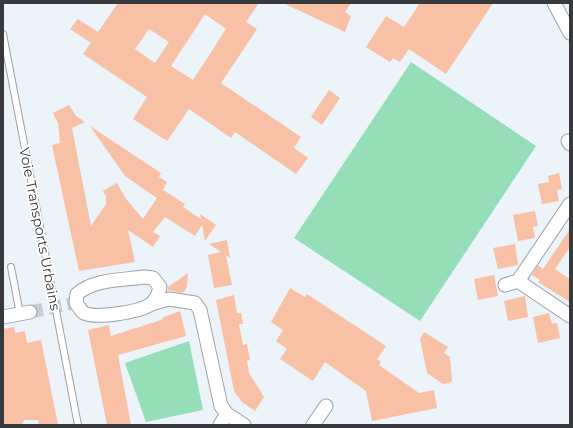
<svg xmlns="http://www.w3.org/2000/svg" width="573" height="428" font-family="Montserrat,sans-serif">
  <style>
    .green { fill: #95deb8 }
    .building { fill: #f8c0a4; fill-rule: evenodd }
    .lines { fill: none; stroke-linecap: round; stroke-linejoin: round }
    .minor-tunnel { stroke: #c8ced3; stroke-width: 13; stroke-dasharray: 13 6; stroke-linecap: butt }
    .service-casing { stroke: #9ba1a6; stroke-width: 8 }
    .minor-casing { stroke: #9ba1a6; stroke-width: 15 }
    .service { stroke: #fff; stroke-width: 6 }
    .minor { stroke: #fff; stroke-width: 13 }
    .labels { text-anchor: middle; stroke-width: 4; stroke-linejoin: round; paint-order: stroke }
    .street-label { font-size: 14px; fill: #37393c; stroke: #fff }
  </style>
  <rect width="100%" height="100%" fill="#ecf3f9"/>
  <g class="green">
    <polygon points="411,62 536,146 420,321 294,238"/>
    <polygon points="189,341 203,410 146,422 125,363"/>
  </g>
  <g class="building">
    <path d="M118,3H259L246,22L257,29L221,83L301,137L294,148L308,158L296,174L235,132L231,138L189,109L167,141L133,119L147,97L83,54L91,43L70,29L78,19L98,32ZM205,14L226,29L193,80L171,66ZM149,29L169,42L155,63L135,49Z"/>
    <polygon points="283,3 351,3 345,12 351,16 345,32"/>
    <polygon points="420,3 493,3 446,74 409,49 400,62 393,58 390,62 366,47 386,16 404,27"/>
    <polygon points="329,90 340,98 322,125 311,117"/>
    <polygon points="69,105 76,116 85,122 72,128 91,226 106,204 106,197 103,191 117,183 126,199 143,219 157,198 125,176 90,126 161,173 159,177 167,182 163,190 185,204 183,207 201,219 200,214 216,225 205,241 202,225 195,236 165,217 153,232 160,236 153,247 128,230 135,262 79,271 52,145 60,143 58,123 53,113"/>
    <polygon points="559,173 562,189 557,190 559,201 542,204 538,184 549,182 548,176"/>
    <polygon points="535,211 538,226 533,227 535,238 518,241 513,215"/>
    <polygon points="570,229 570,247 555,269 570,279 570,302 538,282 540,280 532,275 538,265 543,269"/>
    <polygon points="227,240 230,258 226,255 232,285 214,288 208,255 221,252 209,244"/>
    <polygon points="515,244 518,265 498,269 493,248"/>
    <polygon points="188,273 187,287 184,292 181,293 168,290 168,287"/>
    <polygon points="494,275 498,296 478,300 474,279"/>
    <polygon points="290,288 305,297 307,294 386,346 377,359 381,362 379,365 419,393 434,390 437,408 372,421 366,391 325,362 313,381 280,359 287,349 276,341 283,330 271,322"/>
    <polygon points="234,295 237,313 241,313 243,324 239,324 243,345 247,344 250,360 247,361 249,373 264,397 255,411 242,402 234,391 216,300"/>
    <polygon points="525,296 528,317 508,321 504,301"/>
    <polygon points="180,311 186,336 118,355 131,425 107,425 88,330 109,325 111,336 161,320 164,317"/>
    <polygon points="549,313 552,324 557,323 560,338 538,343 533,317"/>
    <polygon points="14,327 15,333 25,331 27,343 41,340 58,425 39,425 38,420 24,420 22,425 3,425 3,329"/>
    <polygon points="424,332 448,347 444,353 450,357 452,382 443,384 427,373 420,339"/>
  </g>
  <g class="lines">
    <polyline class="minor-tunnel" points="30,312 70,304"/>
    <g class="service-casing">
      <g id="service">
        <polyline points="3,34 78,425"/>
        <polyline points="11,267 20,314"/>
      </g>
    </g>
    <g class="minor-casing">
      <g id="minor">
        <polyline points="554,3 570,33"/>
        <polyline points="568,141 570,144"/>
        <polyline points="570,204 518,281 570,316"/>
        <path d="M144,277L153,278L160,287C158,294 157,299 151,304C140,312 96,319 84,313C81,311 79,307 76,303L77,294C94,279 123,280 144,277Z"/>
        <polyline points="505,285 518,281"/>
        <polyline points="151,304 169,299 195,303 200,310 221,406 227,414 244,425"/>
        <polyline points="3,317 30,312"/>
        <polyline points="220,425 227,414"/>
        <polyline points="313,425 326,406"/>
      </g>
    </g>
    <use href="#service" class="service"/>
    <use href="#minor" class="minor"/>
  </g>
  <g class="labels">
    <g class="street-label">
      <text transform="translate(40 229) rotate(79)" y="5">Voie Transports Urbains</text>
    </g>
  </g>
  <rect width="573" height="428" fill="none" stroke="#37393c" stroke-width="8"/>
</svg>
